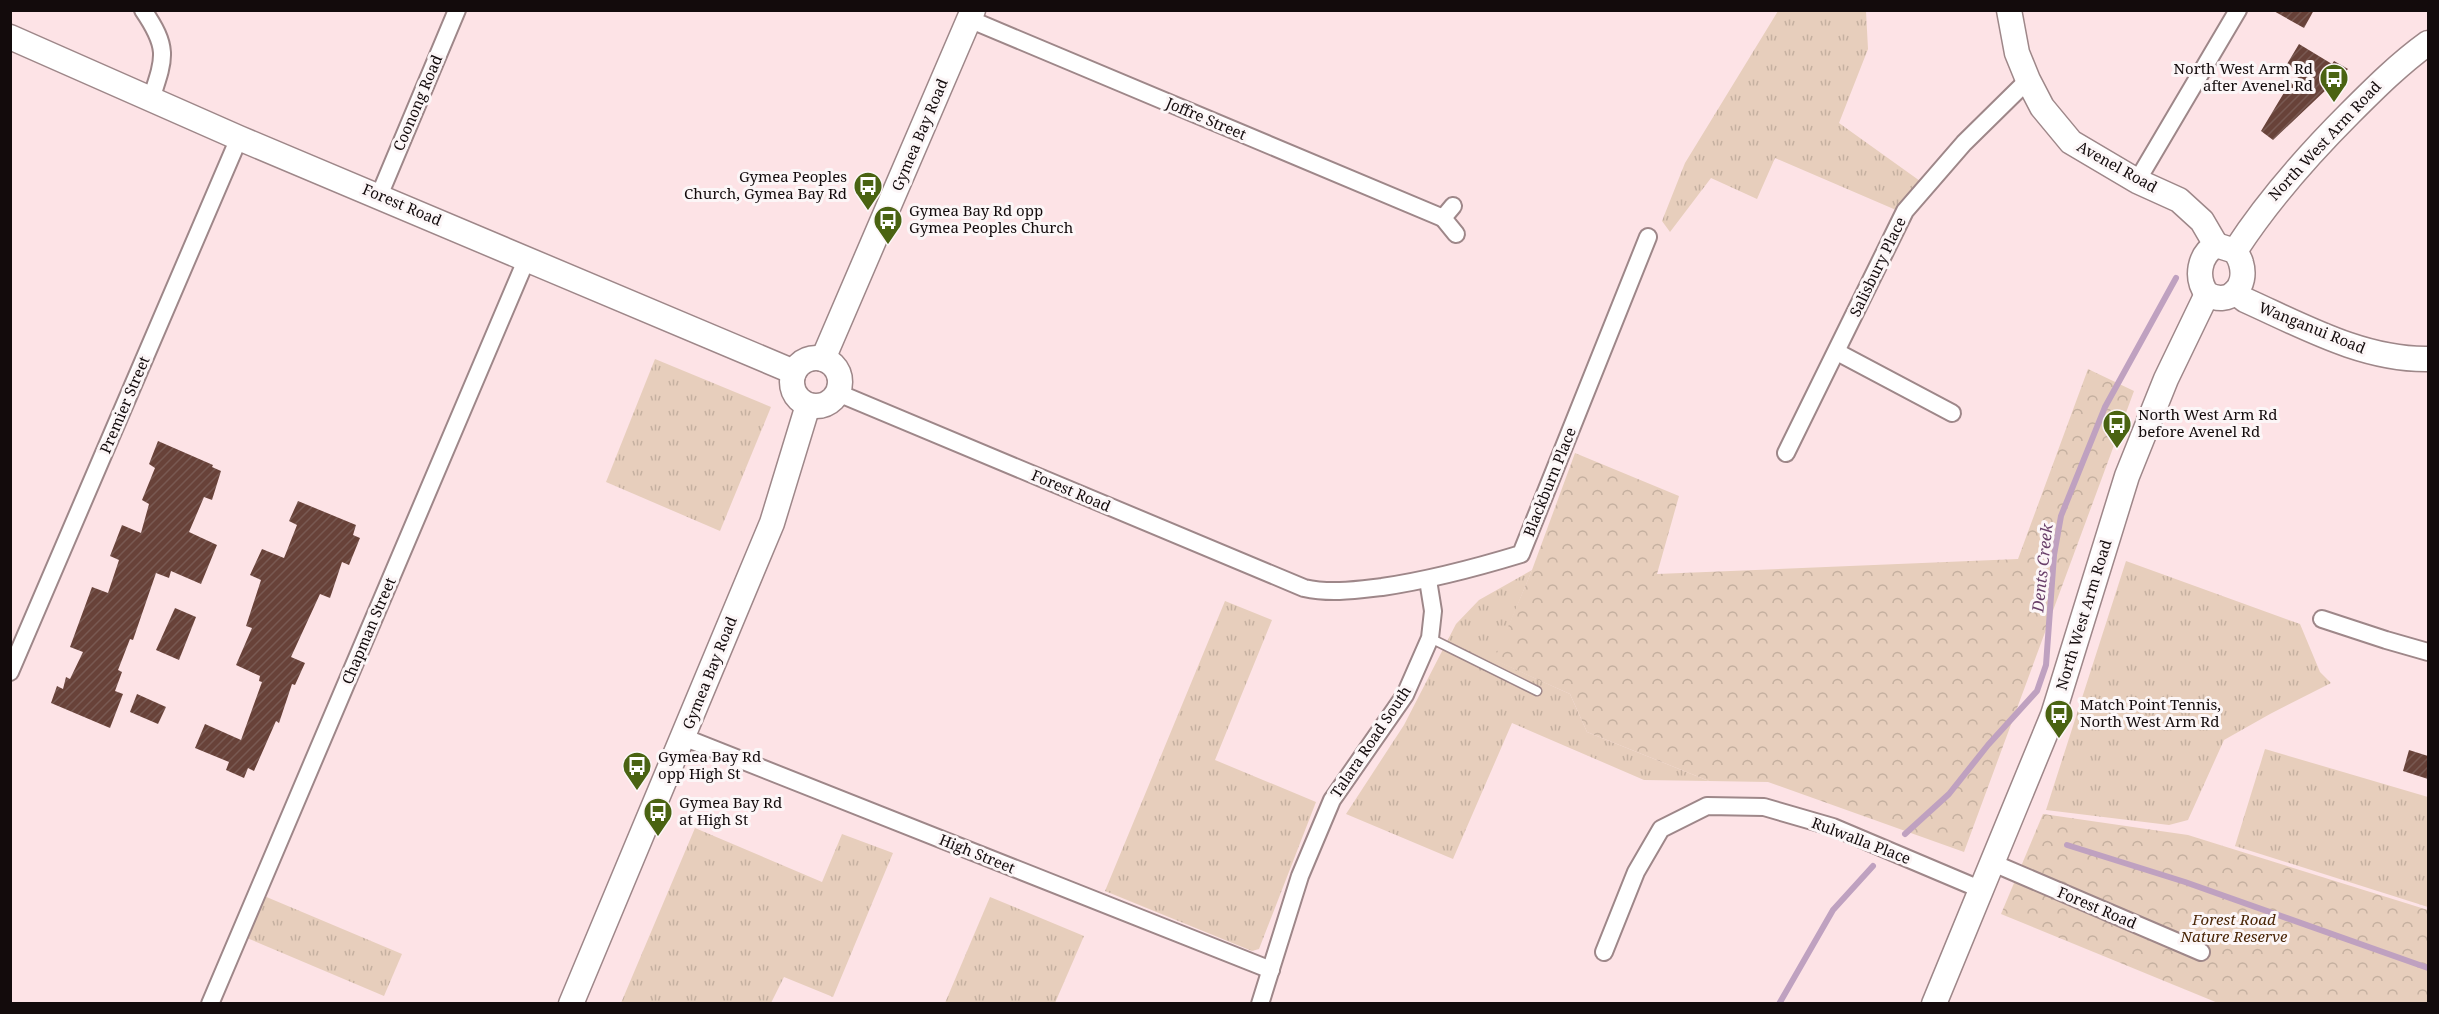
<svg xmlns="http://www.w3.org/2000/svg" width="2439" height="1014" font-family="'Noto Serif',serif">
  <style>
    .grass { fill: url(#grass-tufts) }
    .forest { fill: url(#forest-crowns) }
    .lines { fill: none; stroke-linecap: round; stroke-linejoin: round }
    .stream { stroke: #bfa1c0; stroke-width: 6 }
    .building { fill: url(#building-hatch) }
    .lane-casing { stroke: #9e8789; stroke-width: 11 }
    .street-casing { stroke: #9e8789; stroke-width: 20 }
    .secondary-casing { stroke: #9e8789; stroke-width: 27 }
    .lane { stroke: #fff; stroke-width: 8 }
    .street { stroke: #fff; stroke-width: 16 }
    .secondary { stroke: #fff; stroke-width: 24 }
    .labels { text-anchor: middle; stroke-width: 6; stroke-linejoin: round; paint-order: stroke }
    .poi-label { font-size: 15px; fill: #130b0c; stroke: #fcf6f7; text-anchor: start }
    .street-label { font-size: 15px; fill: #130b0c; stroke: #fcf6f7 }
    .park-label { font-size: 15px; font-style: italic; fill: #492506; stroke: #fcf6f7 }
    .water-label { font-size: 16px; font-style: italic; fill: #683f69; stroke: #fcf6f7 }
  </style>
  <defs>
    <pattern id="grass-tufts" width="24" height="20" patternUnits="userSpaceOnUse" patternTransform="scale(1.5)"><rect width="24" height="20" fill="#e7cebc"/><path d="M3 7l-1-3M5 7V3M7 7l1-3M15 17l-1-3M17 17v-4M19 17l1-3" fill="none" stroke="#c5b0a0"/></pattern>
    <pattern id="forest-crowns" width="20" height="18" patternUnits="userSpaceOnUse" patternTransform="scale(1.5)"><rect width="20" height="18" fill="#e7cebc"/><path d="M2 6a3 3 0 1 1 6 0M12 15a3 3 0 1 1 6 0" fill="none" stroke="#c5b0a0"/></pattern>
    <pattern id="building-hatch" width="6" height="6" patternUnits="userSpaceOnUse" patternTransform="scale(1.5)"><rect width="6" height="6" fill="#684239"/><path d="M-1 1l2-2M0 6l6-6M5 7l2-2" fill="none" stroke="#785952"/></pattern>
  </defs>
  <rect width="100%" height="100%" fill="#fde3e6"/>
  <g class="grass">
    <polygon points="1778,11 1866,11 1868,49 1839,123 1927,186 1903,213 1775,158 1757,199 1711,178 1670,232 1662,221 1685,163"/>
    <polygon points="655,359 771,407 720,531 606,482"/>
    <polygon points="2126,561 2300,624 2320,672 2331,683 2270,714 2224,740 2188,820 2169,825 2046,810"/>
    <polygon points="1532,570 1495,660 1570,694 1587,732 1709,781 1644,780 1512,723 1453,859 1346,814 1404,725 1456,624 1479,600"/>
    <polygon points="1225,601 1272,620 1215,760 1316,802 1259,949 1252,951 1105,891"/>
    <polygon points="2265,749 2428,797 2428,907 2235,846"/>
    <polygon points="695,828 822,882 842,834 893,853 833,997 784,977 771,1003 621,1003"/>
    <polygon points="257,893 402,954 384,996 240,935"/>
    <polygon points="990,897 1084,936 1055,1003 945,1003"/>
  </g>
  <g class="forest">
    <polygon points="2088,369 2134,391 1964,852 1768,782 1709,781 1587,732 1570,694 1494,660 1532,570 1575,453 1679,496 1657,574 2018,559"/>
    <polygon points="2043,814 2188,835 2428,910 2428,1003 2218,1003 2001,914"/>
  </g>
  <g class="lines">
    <g class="stream">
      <polyline points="1905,834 1949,794 1988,745 2037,691 2046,665 2054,555 2061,516 2105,407 2176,278"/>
      <polyline points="2067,845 2185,882 2428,968"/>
      <polyline points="1779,1004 1833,910 1873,866"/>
    </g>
  </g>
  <g class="building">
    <polygon points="2272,10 2314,10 2304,28"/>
    <polygon points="2299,44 2332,64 2334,61 2348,69 2273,140 2261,131 2288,86 2303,73 2287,64"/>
    <polygon points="158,441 213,465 212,467 221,471 212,500 204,497 189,532 217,545 201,584 171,571 169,578 156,573 133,640 130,639 118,670 122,672 115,691 123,694 110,728 51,703 57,686 63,689 66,677 70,679 83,652 70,647 92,587 108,593 119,560 110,556 122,525 141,533 149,504 142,500 155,468 149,464"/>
    <polygon points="298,501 356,525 353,535 360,538 349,565 342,562 330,598 320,594 291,657 305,663 295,685 292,684 279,723 276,721 254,771 248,768 244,778 226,770 229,762 195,748 205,724 241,740 262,682 259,681 260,676 236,665 252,628 246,626 261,580 250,575 262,549 284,558 297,525 289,521"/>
    <polygon points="175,608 196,617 179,660 156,650"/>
    <polygon points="137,694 166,707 158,724 130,712"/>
    <polygon points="2409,750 2428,756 2428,779 2403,771"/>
  </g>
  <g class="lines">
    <g class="lane-casing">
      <polyline id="lane" points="1430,638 1537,691"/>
    </g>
    <g class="street-casing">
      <g id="street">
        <path d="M143,10C169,48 165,57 151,99"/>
        <polyline points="969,19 1443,218 1453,206"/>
        <polyline points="2137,181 2238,10"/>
        <polyline points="379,196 457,10"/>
        <polyline points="1443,218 1456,234"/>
        <polyline points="1837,352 1952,413"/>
        <path d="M838,393L1304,588C1331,594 1356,590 1382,587C1430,580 1475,568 1521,554L1648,237"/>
        <polyline points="1786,453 1905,211 1964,143 2028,80"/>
        <polyline points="2322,619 2386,640 2428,652"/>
        <polyline points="10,672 239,138"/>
        <polyline points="683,737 1271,970"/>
        <polyline points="1993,863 2201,952"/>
        <polyline points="1604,952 1636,872 1661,829 1707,806 1764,807 1833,827 1982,890"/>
        <polyline points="210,1004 527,258"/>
        <polyline points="1260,1004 1300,876 1332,800 1405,695 1430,638 1433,611 1428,580"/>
      </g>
    </g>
    <g class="secondary-casing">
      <g id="secondary">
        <polyline points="2009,10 2017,53 2028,80 2042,107 2071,142 2137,181 2179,200 2202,221 2216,245"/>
        <polyline points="10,37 239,138 794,372"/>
        <path d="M2216,245L2235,251C2237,254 2240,259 2241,263C2248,286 2230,307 2207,294C2195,278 2199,255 2216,245Z"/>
        <path d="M2235,251C2268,200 2307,156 2350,113C2375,88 2399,64 2428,43"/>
        <path d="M2235,292L2245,300C2303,326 2363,360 2428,359"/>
        <circle cx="816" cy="382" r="24"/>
        <polyline points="823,359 973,10"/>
        <polyline points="571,1004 772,523 808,405"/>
        <polyline points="1934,1004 2053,715 2127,476 2166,379 2207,294"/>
      </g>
    </g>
    <use href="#lane" class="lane"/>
    <use href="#street" class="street"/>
    <use href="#secondary" class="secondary"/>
  </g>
  <defs>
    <g id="bus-pin" transform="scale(1.5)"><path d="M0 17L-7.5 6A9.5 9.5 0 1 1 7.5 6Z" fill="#4a6312" stroke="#fcf6f7"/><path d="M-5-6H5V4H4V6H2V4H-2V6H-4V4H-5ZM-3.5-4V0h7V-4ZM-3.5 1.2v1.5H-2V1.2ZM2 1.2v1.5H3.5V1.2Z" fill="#fff"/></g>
  </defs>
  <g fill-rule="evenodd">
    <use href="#bus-pin" x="2334" y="78"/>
    <use href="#bus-pin" x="868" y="186"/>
    <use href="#bus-pin" x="888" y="220"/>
    <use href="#bus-pin" x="2117" y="424"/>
    <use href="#bus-pin" x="2059" y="714"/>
    <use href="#bus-pin" x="637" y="766"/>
    <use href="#bus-pin" x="658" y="812"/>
  </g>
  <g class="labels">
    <g class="poi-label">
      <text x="2313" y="74" text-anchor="end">North West Arm Rd<tspan x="2313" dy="17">after Avenel Rd</tspan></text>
      <text x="847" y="182" text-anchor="end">Gymea Peoples<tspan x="847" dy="17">Church, Gymea Bay Rd</tspan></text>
      <text x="909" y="216">Gymea Bay Rd opp<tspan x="909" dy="17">Gymea Peoples Church</tspan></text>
      <text x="2138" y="420">North West Arm Rd<tspan x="2138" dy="17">before Avenel Rd</tspan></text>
      <text x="2080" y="710">Match Point Tennis,<tspan x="2080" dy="17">North West Arm Rd</tspan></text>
      <text x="658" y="762">Gymea Bay Rd<tspan x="658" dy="17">opp High St</tspan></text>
      <text x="679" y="808">Gymea Bay Rd<tspan x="679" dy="17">at High St</tspan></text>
    </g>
    <g class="street-label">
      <text transform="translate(418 103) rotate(-67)" y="5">Coonong Road</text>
      <text transform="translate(1206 119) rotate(23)" y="5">Joffre Street</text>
      <text transform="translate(920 135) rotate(-67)" y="5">Gymea Bay Road</text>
      <text transform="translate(2325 141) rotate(-47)" y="5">North West Arm Road</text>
      <text transform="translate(2117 167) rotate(29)" y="5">Avenel Road</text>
      <text transform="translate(402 205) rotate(23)" y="5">Forest Road</text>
      <text transform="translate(1878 267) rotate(-64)" y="5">Salisbury Place</text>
      <text transform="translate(2312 328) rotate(22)" y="5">Wanganui Road</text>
      <text transform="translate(125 405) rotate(-67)" y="5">Premier Street</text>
      <text transform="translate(1550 482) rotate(-68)" y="5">Blackburn Place</text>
      <text transform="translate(1071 491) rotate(23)" y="5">Forest Road</text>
      <text transform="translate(2084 615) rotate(-73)" y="5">North West Arm Road</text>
      <text transform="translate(369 631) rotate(-67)" y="5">Chapman Street</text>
      <text transform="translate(710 673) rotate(-68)" y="5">Gymea Bay Road</text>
      <text transform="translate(1371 742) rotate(-56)" y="5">Talara Road South</text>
      <text transform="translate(1861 841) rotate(21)" y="5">Rulwalla Place</text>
      <text transform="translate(977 854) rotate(22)" y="5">High Street</text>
      <text transform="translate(2097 908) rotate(23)" y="5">Forest Road</text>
    </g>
    <g class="park-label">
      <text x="2234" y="925">Forest Road<tspan x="2234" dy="17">Nature Reserve</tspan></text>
    </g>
    <g class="water-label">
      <text transform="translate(2042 568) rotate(-84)" y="6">Dents Creek</text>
    </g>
  </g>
  <rect width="2439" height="1014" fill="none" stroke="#130b0c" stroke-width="24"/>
</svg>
